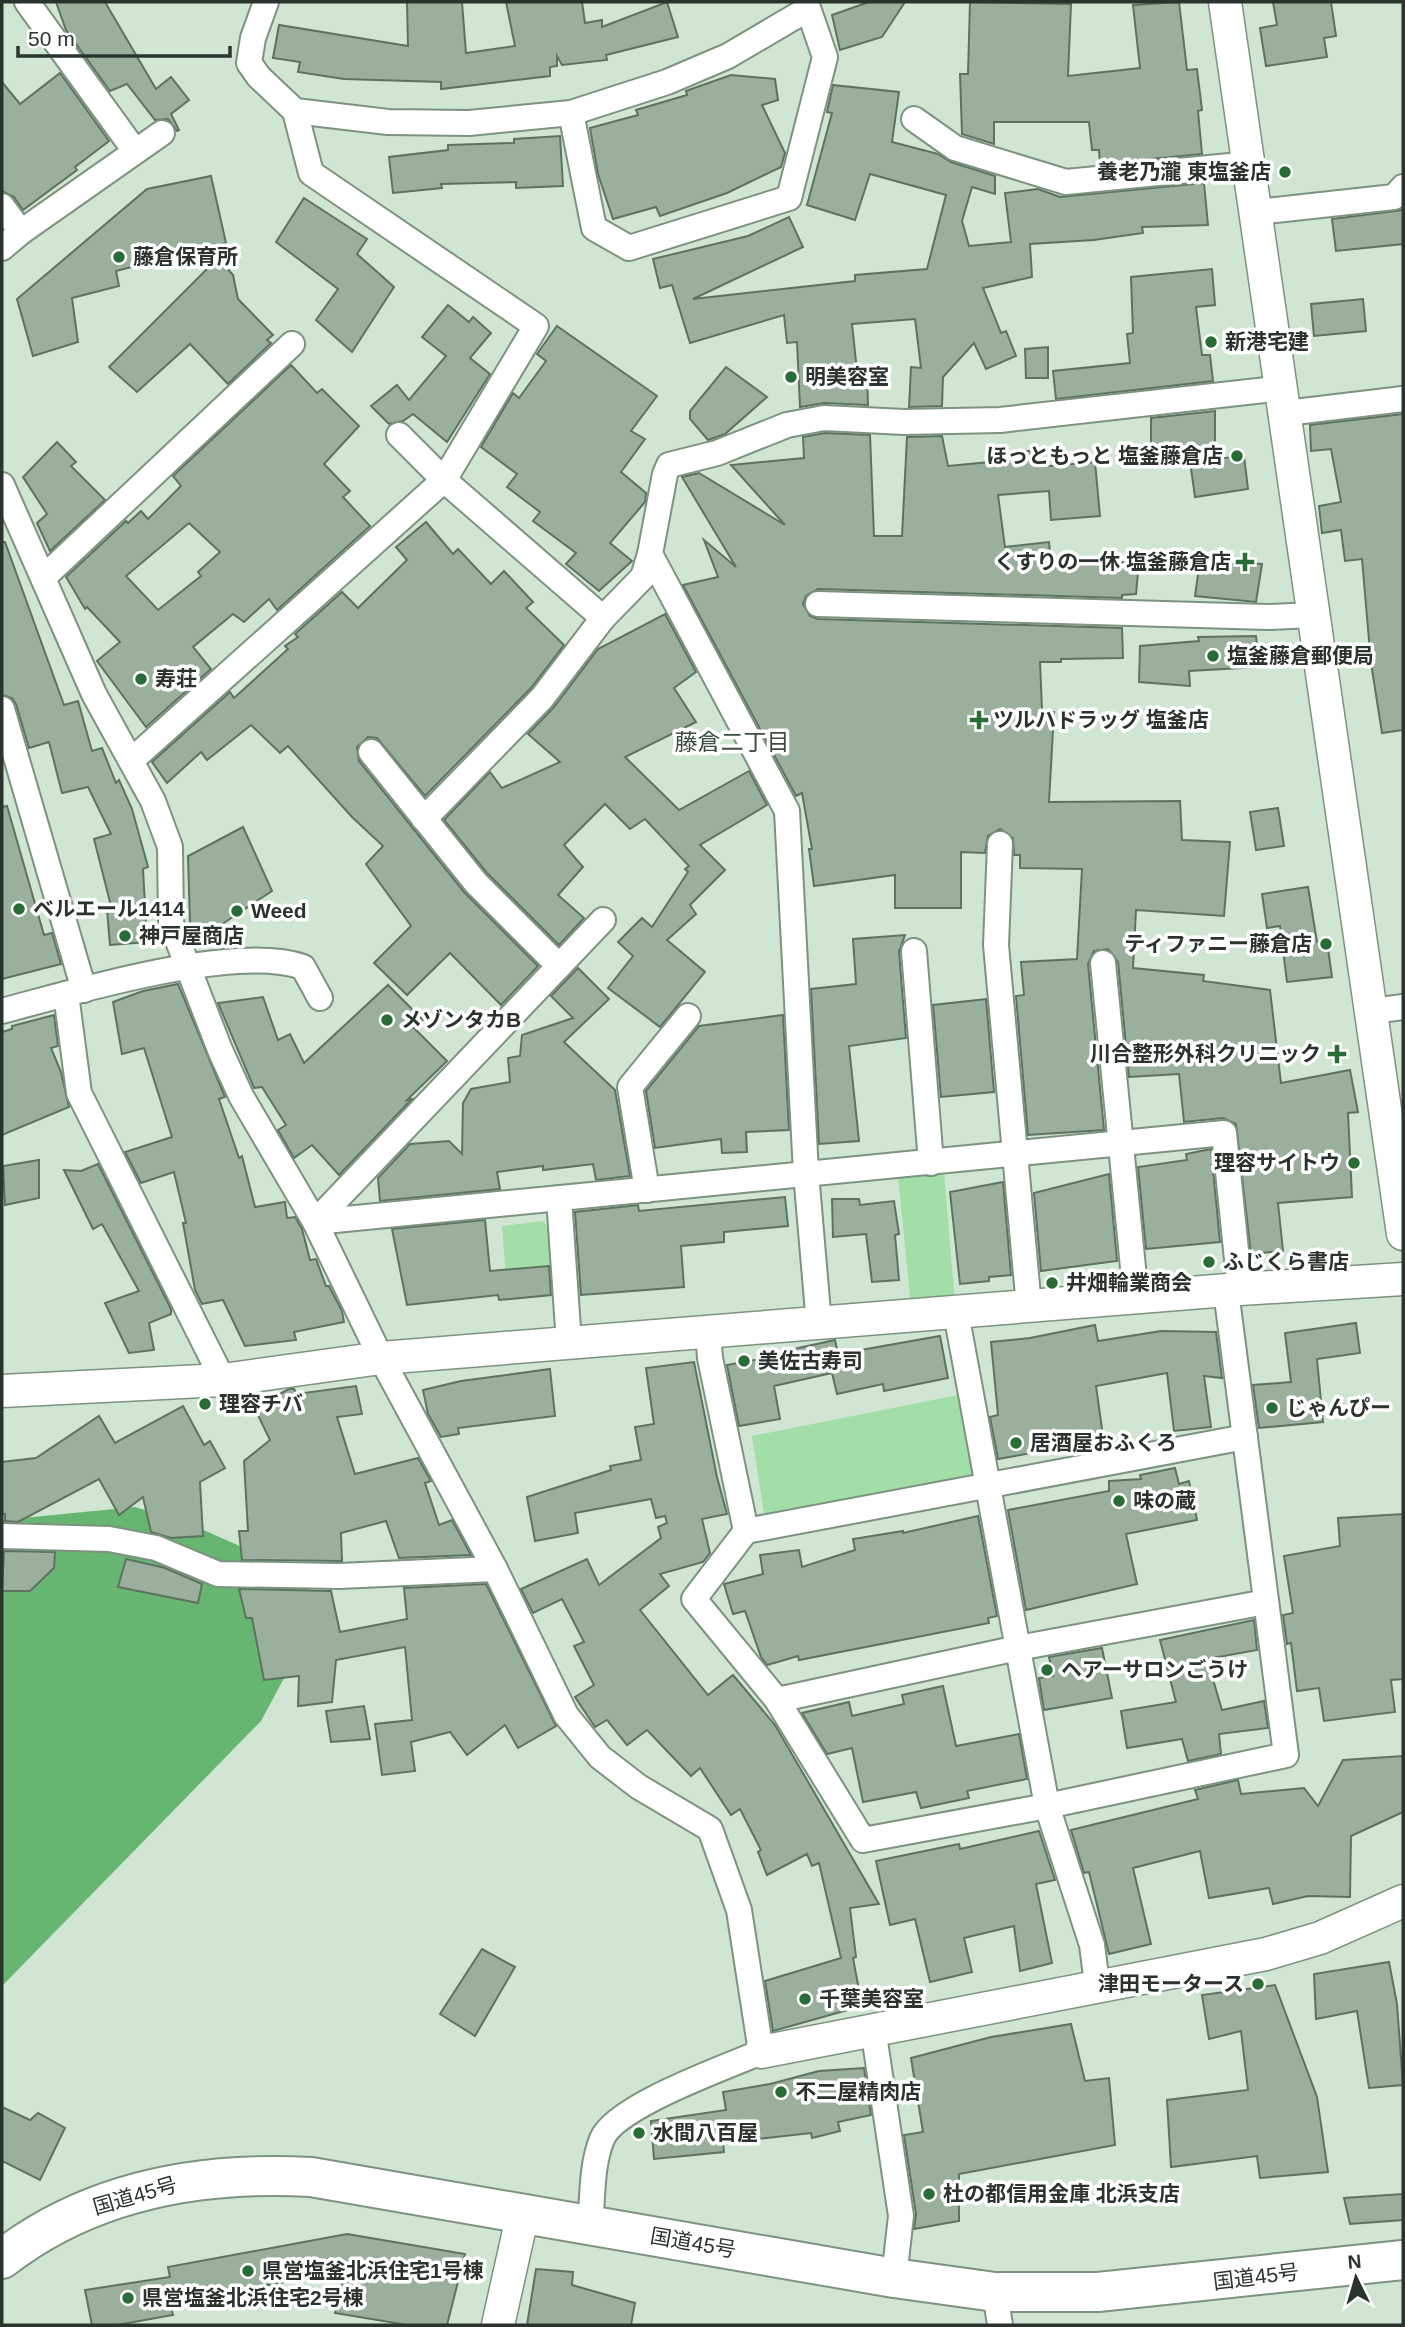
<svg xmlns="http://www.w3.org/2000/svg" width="1405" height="2327" font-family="Arial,'Noto Sans JP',sans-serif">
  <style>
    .green { fill: #a2dfa8 }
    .forest { fill: #66b571 }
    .building { fill: #9ab09c; stroke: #5e7260; stroke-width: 2; fill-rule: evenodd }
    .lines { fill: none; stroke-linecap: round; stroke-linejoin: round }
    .minor-casing { stroke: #7d927f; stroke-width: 28 }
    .tertiary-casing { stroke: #7d927f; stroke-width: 35 }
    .trunk-casing { stroke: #7d927f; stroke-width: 42 }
    .minor { stroke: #fff; stroke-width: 24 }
    .tertiary { stroke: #fff; stroke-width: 32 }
    .trunk { stroke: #fff; stroke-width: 38 }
    .poi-dot { fill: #2a6c35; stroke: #fff; stroke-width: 2.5 }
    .labels { text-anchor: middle; stroke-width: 7; stroke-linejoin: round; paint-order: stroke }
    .poi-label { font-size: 21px; font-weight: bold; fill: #2b342c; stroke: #fff; text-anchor: start }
    .street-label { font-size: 21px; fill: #2b342c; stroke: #fff }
    .neighbourhood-label { font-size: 23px; fill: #3c4f3e; stroke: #fff }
  </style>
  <rect width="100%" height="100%" fill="#d0e6d2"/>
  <g class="green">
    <polygon points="943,1162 956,1313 912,1316 897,1167"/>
    <polygon points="543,1221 553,1233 554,1272 506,1278 502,1226"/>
    <polygon points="958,1395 975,1488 766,1527 752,1436"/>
  </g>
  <polygon class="forest" points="135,1507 190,1524 312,1578 297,1654 261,1721 2,1986 2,1520"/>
  <g class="building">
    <polygon points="56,2 105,2 156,89 171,77 189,100 171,114 179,130 177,131 168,119 155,120 127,84 110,91 66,30"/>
    <polygon points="407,2 462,2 466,53 515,46 506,2 582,2 585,23 602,20 602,27 667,2 678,37 606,55 607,60 562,65 557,56 557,66 550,67 550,76 441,89 441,82 344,79 298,72 300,62 273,58 279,25 408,46"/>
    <polygon points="869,2 905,2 882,37 840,50 832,15"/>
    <polygon points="970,2 1071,4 1068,76 1140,68 1133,5 1179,2 1187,70 1197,69 1202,110 1198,111 1202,154 1100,164 1099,150 1092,150 1089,122 994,122 994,144 962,134 960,74 968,74"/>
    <polygon points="1273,2 1331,2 1336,36 1324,38 1327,57 1266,66 1260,28 1277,25"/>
    <polygon points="60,73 109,141 75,167 77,170 23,210 14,197 2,191 2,82 20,104"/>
    <polygon points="731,75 775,79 778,100 762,105 785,153 781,167 727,193 660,216 656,207 613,219 598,174 590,128 638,115 636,110 687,95 686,91"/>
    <polygon points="833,85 899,92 892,142 938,154 951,162 995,176 995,194 972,187 962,221 969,246 1011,242 1005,193 1038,189 1060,197 1204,183 1208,225 1142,227 1143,233 1094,240 1030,244 1032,277 983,288 1001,333 1006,331 1016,356 986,369 974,343 943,377 942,406 909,407 911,367 921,368 915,319 852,324 857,371 867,371 868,405 824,403 800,407 797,342 787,343 784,315 690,343 672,285 660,288 653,259 748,236 789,217 803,247 693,299 855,281 855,275 927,269 946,195 870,174 855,220 807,205 832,113 827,112"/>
    <polygon points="560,136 563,186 516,188 516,182 441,184 442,188 393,193 389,157 448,150 448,145 514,143 514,139"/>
    <polygon points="211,176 226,243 116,271 119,286 72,298 78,342 33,356 17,299 147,189"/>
    <polygon points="304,198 367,239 357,254 394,287 352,352 316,320 338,289 276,242"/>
    <polygon points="1403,210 1403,244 1336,251 1332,219"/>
    <polygon points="218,258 233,275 238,299 273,335 267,340 271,343 228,384 190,344 137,392 109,367"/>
    <polygon points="1212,269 1215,305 1196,307 1202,355 1210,355 1213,381 1056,399 1053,371 1130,363 1127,334 1133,333 1131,277"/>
    <polygon points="1363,299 1366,331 1314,336 1311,304"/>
    <polygon points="448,305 469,322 473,317 491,333 470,358 490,374 447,442 413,414 403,421 389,424 371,406 397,385 409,400 446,356 422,337"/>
    <polygon points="557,326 657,396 631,431 645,439 621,472 646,493 645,502 610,543 632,561 599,591 566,564 576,553 533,521 540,512 507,487 517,474 481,447 513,393 519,398 546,361 537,354"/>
    <polygon points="1048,347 1048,378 1026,378 1025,349"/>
    <path d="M291,365L317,393L322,389L359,426L324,464L350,491L343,497L370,526L277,610L269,599L244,622L233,614L193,647L211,669L146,727L97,661L120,642L87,607L85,609L66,577L126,521L128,523L141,511L148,519L181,486L173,476ZM189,523L220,552L198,572L201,576L158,610L126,576Z"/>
    <polygon points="726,367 767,397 725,434 708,440 690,419 690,411"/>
    <polygon points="1215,411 1215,459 1244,456 1248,489 1195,497 1188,447 1151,451 1151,418"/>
    <polygon points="1403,414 1403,730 1382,733 1371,663 1362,559 1345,561 1341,530 1322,533 1319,506 1341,502 1331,449 1311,451 1310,425"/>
    <polygon points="825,433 870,435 874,536 902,536 907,437 942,436 948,466 1000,461 999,454 1037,450 1038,467 1095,462 1100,516 1051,520 1049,491 998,495 1005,547 1049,542 1051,564 1139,562 1136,594 1122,595 1122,598 818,589 806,596 803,604 810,616 818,619 1122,628 1123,658 1061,659 1061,662 1040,662 1042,710 1054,712 1049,802 1180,801 1182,840 1230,842 1224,916 1136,910 1133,968 1204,975 1203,981 1270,990 1281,1083 1350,1070 1358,1112 1348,1113 1352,1197 1278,1203 1283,1251 1251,1254 1236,1124 1223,1118 1184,1122 1179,1074 1129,1077 1118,962 1108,949 1094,951 1088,964 1104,1130 1028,1135 1016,996 1024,995 1021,962 1077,959 1082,869 1020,868 1020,855 1014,855 1013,838 1000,829 988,836 985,853 961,852 961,908 895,908 895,875 814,886 809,849 812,849 802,793 796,796 683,585 718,577 704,540 736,567 682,477 699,473 785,525 731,465 804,458 803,437"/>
    <polygon points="57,442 76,462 71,466 105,500 50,551 37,523 47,514 23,477"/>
    <polygon points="426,522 453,554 458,549 491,584 504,571 533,602 526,608 564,645 531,688 425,796 377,738 368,737 357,747 359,761 464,892 538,966 501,1005 450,953 407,995 374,963 411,926 366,864 383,846 352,817 288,746 280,753 251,725 207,760 201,752 167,783 152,762 230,692 234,698 288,649 285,646 298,637 295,634 342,592 358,608 407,560 396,547"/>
    <polygon points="2,542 5,542 64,705 78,701 92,751 102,748 116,783 119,780 132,809 148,867 143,869 147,942 110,945 107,910 112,910 94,839 111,834 88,787 62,793 49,742 29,748 16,704 12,698 2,695"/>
    <polygon points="1200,560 1262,564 1256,602 1195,596"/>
    <polygon points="665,614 696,672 674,688 696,722 625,757 679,810 749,771 767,805 700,845 725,870 690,905 696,914 667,940 705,972 660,1027 608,988 633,956 618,942 642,918 652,927 688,872 685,869 689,866 645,819 630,829 605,804 564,845 583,867 558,895 584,918 559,945 487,873 444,820 490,772 502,788 560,762 528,734 554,707 598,649"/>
    <polygon points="1256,636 1259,667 1189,671 1190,686 1139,682 1140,646 1199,641 1198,637"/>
    <polygon points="7,806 44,935 52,933 61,964 2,979 2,807"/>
    <polygon points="1278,808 1284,846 1256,850 1250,812"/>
    <polygon points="243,827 272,891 204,936 190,923 188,856"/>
    <polygon points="1308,887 1317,942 1327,941 1332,977 1287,982 1280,926 1267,928 1262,894"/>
    <polygon points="905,935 899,952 906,1038 849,1046 859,1141 819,1144 811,989 856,984 853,939"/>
    <polygon points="578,968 609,999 564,1042 615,1090 630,1176 596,1180 593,1164 543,1170 543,1166 497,1172 500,1189 380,1201 378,1178 410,1144 449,1141 462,1154 463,1103 471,1089 510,1082 508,1058 520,1056 522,1035 573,1018 551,996"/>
    <polygon points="178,984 225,1097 219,1099 239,1158 242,1156 255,1207 285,1202 287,1218 295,1217 302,1229 310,1260 316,1259 326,1286 329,1286 342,1311 344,1322 294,1332 296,1340 245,1346 223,1300 202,1304 195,1290 183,1223 186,1223 174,1172 141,1183 125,1152 172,1137 144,1048 122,1054 113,1002 143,991"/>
    <polygon points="388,985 423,1020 414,1028 447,1061 407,1100 412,1099 339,1175 312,1145 294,1158 278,1130 286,1125 262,1087 254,1088 218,1003 263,997 278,1040 290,1034 304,1063"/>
    <polygon points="986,999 994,1092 941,1097 933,1005"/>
    <polygon points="54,1015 58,1046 51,1048 61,1072 69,1107 2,1135 2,1032 12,1029 12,1026"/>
    <polygon points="783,1015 789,1130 746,1132 747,1152 722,1153 721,1139 655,1148 646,1091 699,1026"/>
    <polygon points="1211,1149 1220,1242 1146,1249 1138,1167 1187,1160 1186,1154"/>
    <polygon points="39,1160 39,1198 5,1205 3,1166"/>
    <polygon points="98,1164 171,1309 171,1314 149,1323 154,1350 129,1353 105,1303 139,1291 102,1224 93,1229 64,1170 81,1171"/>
    <polygon points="1109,1174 1117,1261 1041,1271 1034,1193"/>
    <polygon points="1003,1182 1011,1275 989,1277 989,1281 960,1284 950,1192"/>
    <polygon points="785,1197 788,1226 724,1232 724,1242 681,1246 684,1287 581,1295 575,1212 638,1205 639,1211"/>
    <polygon points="832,1199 859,1199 860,1205 894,1201 899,1234 895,1235 899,1280 872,1282 866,1234 833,1237"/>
    <polygon points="485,1220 490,1271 549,1266 551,1295 499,1300 498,1295 407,1305 392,1229"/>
    <polygon points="1356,1323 1360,1353 1317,1359 1323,1422 1259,1428 1253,1385 1291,1382 1285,1333"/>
    <polygon points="1095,1325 1098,1341 1161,1331 1216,1332 1222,1378 1204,1376 1211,1427 1174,1431 1167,1373 1096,1386 1103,1436 1054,1443 1055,1449 998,1459 990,1417 998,1415 991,1342 1030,1338"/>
    <polygon points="940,1336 948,1378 884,1391 883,1384 837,1394 832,1373 774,1386 780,1419 739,1426 727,1365 781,1355 780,1352 835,1340 838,1354"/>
    <polygon points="694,1362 717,1477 727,1514 702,1519 710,1553 703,1562 660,1574 669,1586 640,1610 708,1695 733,1675 775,1725 879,1904 850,1908 856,1957 853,1958 862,2006 773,2031 765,1981 841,1958 819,1863 812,1866 807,1854 767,1875 758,1852 761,1850 740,1809 731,1815 700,1768 691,1776 647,1730 627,1745 607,1720 595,1727 575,1697 594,1685 574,1646 584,1642 562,1599 533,1613 521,1589 587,1559 599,1585 661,1538 658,1527 667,1523 665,1516 656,1518 651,1499 575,1513 578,1533 535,1541 527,1497 611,1470 610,1466 641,1460 635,1427 654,1424 646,1368"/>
    <polygon points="550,1369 555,1416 458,1428 459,1434 441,1437 428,1414 423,1390 461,1381"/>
    <polygon points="356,1386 362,1414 337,1417 355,1474 418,1458 431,1481 425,1483 439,1525 452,1520 471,1555 399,1558 386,1521 341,1533 342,1561 242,1560 239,1531 248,1531 244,1461 270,1440 254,1407 289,1389 294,1389 297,1394"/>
    <polygon points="183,1406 204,1445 210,1441 225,1468 200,1482 203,1536 171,1538 151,1532 143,1497 119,1515 99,1479 18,1522 5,1521 5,1514 2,1514 2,1462 36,1458 99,1416 115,1443"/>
    <polygon points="1175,1468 1179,1484 1189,1481 1197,1520 1126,1534 1137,1584 1026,1610 1008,1510 1109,1491 1109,1481 1141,1479 1140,1475"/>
    <polygon points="1403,1514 1403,1679 1391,1680 1395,1712 1324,1721 1319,1688 1297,1691 1291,1643 1287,1644 1283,1615 1293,1613 1284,1556 1340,1546 1338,1518"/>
    <polygon points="978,1516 997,1616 988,1618 989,1623 799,1660 798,1656 767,1665 761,1657 745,1611 733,1614 724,1584 763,1574 760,1555 799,1550 802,1567 855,1550 853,1539 903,1531 903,1533"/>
    <polygon points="4,1551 55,1552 54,1568 30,1591 2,1591"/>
    <polygon points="126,1559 165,1568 202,1584 198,1603 118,1587"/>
    <polygon points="486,1584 556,1726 518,1748 505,1725 467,1755 450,1732 411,1742 415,1771 382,1775 375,1724 412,1720 405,1647 336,1660 332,1702 298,1706 299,1676 264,1680 252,1618 246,1618 239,1589 331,1591 340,1632 407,1619 404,1588"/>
    <polygon points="1254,1620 1257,1650 1207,1659 1222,1710 1264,1701 1268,1728 1219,1734 1221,1754 1188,1761 1182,1739 1127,1748 1121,1711 1176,1702 1160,1640"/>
    <polygon points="1102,1648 1112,1698 1044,1710 1039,1678 1053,1676 1049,1657"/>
    <polygon points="943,1686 956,1746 1019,1734 1027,1779 967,1791 969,1798 921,1808 916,1792 863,1802 852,1748 827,1754 802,1713 849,1702 852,1716 904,1704 902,1695"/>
    <polygon points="364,1706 370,1739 331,1742 326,1711"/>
    <polygon points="1403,1756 1403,1812 1351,1836 1350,1897 1308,1896 1273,1904 1269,1888 1209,1898 1200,1851 1133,1868 1151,1944 1109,1954 1089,1872 1084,1873 1071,1830 1198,1799 1195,1790 1238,1780 1241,1794 1304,1788 1318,1806 1343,1760"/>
    <polygon points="1039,1831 1055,1880 1036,1884 1052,1963 1020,1971 1014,1926 964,1938 972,1972 930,1982 915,1919 890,1925 876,1861 959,1844 960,1849"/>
    <polygon points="482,1949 515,1967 475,2036 440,2014"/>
    <polygon points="1389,1962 1397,2004 1403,2085 1369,2088 1357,2011 1316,2019 1314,1974"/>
    <polygon points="1275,1985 1317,2097 1328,2172 1260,2178 1257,2156 1171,2167 1167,2100 1248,2090 1241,2031 1209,2039 1202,1995"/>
    <polygon points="1071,2024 1085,2081 1109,2078 1115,2145 959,2174 959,2221 914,2229 916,2214 904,2135 923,2132 911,2058 991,2037"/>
    <polygon points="864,2068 871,2115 838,2122 840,2131 812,2138 811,2133 723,2143 724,2152 654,2159 651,2121 726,2110 723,2092 770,2084 819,2071"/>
    <polygon points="2,2107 30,2120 38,2113 65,2128 40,2180 2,2161"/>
    <polygon points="1403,2194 1403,2220 1350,2224 1344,2198"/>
    <polygon points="347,2234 465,2254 447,2325 407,2325 335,2313 345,2271 170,2303 173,2315 117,2325 92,2325 85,2290 170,2277 168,2267"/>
    <polygon points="536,2269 573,2272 572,2285 635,2303 631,2325 527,2325"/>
  </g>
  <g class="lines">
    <g class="minor-casing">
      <g id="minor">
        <polyline points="27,2 135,151"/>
        <polyline points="266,2 253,38 249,63 259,77 295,111 388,122 469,123 571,113 667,82 728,56 808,9"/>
        <polyline points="571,113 594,228 629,248 789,198 825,57 806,2"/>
        <polyline points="914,119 955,148 1066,182 1250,164"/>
        <polyline points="2,206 21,232 162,133"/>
        <polyline points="1257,212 1394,197 1403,187"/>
        <polyline points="2,248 21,232"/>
        <polyline points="1286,413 1403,399"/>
        <polyline points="399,435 444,480 603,618"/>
        <polyline points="2,485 94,694 153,801 170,847 171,923 220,1050 241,1096 315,1222 1224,1133 1240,1289"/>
        <polyline points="43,578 292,344"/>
        <polyline points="818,604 1268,617 1314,615"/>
        <polyline points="2,709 84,990"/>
        <polyline points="371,752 476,883 559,966"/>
        <polyline points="132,760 444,480 536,326 311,173 295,111"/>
        <polyline points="424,819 542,698 603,618 643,577 650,554"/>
        <polyline points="1000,844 996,945 1029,1307"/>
        <polyline points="914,951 931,1163"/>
        <polyline points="1103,963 1136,1298"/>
        <polyline points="66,994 79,1093 223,1380"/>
        <path d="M2,1011C74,992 235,943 303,967L320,998"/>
        <polyline points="1372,1011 1403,1007"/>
        <polyline points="647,1190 630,1087 688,1016"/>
        <polyline points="559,1198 569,1343"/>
        <polyline points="956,1313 1047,1806 1092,1945 1097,1984"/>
        <polyline points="819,1324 806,1173 787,811 650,554 665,474 669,465 717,453 787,425 824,418 904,422 1000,420 1283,388"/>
        <polyline points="708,1333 710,1358 746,1531 694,1599 777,1700 863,1840 1047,1806 1286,1755 1226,1291"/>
        <polyline points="746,1531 1245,1437"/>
        <polyline points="2,1536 109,1539 156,1548 218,1574 339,1576 495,1569"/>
        <polyline points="777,1700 1018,1648 1266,1602"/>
        <polyline points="873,2028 901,2216 894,2278"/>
        <path d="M590,2225C593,2197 591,2166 602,2139C615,2106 727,2067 761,2052L739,1910L710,1829L639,1787L600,1757L566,1715L495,1569L381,1358L315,1222L603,920"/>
        <polyline points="995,2292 1000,2325"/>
      </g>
    </g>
    <g class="tertiary-casing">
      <g id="tertiary">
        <polyline points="1225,2 1403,1234"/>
        <polyline points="2,1391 223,1380 381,1358 1240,1289 1403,1279"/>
        <polyline points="761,2052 1266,1954 1320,1938 1403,1901"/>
        <polyline points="498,2325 523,2213"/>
      </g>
    </g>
    <g class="trunk-casing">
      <path id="trunk" d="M2,2259C92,2189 201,2171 311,2177L894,2278L995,2292H1098L1403,2260"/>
    </g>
    <use href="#minor" class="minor"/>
    <use href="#tertiary" class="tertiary"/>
    <use href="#trunk" class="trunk"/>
  </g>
  <g class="poi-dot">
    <circle cx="1285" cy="172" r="7"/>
    <circle cx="119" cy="257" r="7"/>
    <circle cx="1211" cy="342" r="7"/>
    <circle cx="791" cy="377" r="7"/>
    <circle cx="1237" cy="456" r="7"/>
    <path d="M1241.5 551.5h7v7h7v7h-7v7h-7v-7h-7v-7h7z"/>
    <circle cx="1213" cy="656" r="7"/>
    <circle cx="141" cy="679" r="7"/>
    <path d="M975.5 709.5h7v7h7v7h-7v7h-7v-7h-7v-7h7z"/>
    <circle cx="19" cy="909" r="7"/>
    <circle cx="237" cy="911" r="7"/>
    <circle cx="125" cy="936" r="7"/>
    <circle cx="1326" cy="944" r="7"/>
    <circle cx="387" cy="1020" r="7"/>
    <path d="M1333.5 1043.5h7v7h7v7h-7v7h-7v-7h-7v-7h7z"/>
    <circle cx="1354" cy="1163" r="7"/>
    <circle cx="1209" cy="1262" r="7"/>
    <circle cx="1052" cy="1283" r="7"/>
    <circle cx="744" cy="1361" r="7"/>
    <circle cx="205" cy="1404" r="7"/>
    <circle cx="1272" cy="1408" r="7"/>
    <circle cx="1016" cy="1443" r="7"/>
    <circle cx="1119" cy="1501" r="7"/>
    <circle cx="1047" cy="1670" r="7"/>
    <circle cx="1258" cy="1984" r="7"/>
    <circle cx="805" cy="1999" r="7"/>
    <circle cx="781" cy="2092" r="7"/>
    <circle cx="639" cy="2133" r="7"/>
    <circle cx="929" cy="2194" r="7"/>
    <circle cx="248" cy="2271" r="7"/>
    <circle cx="128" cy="2298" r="7"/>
  </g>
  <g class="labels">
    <g class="poi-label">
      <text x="1271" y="179" text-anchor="end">養老乃瀧 東塩釜店</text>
      <text x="133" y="264">藤倉保育所</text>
      <text x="1225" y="349">新港宅建</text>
      <text x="805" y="384">明美容室</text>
      <text x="1223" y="463" text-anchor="end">ほっともっと 塩釜藤倉店</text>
      <text x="1231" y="569" text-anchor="end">くすりの一休 塩釜藤倉店</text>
      <text x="1227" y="663">塩釜藤倉郵便局</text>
      <text x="155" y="686">寿荘</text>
      <text x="993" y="727">ツルハドラッグ 塩釜店</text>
      <text x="33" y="916">ベルエール1414</text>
      <text x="251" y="918">Weed</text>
      <text x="139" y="943">神戸屋商店</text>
      <text x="1312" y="951" text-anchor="end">ティファニー藤倉店</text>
      <text x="401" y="1027">メゾンタカB</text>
      <text x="1321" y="1061" text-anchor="end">川合整形外科クリニック</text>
      <text x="1340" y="1170" text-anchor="end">理容サイトウ</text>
      <text x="1223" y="1269">ふじくら書店</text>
      <text x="1066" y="1290">井畑輪業商会</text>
      <text x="758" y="1368">美佐古寿司</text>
      <text x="219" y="1411">理容チバ</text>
      <text x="1286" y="1415">じゃんぴー</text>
      <text x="1030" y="1450">居酒屋おふくろ</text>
      <text x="1133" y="1508">味の蔵</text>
      <text x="1061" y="1677">ヘアーサロンごうけ</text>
      <text x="1244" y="1991" text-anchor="end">津田モータース</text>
      <text x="819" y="2006">千葉美容室</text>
      <text x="795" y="2099">不二屋精肉店</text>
      <text x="653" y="2140">水間八百屋</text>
      <text x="943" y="2201">杜の都信用金庫 北浜支店</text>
      <text x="262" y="2278">県営塩釜北浜住宅1号棟</text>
      <text x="142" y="2305">県営塩釜北浜住宅2号棟</text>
    </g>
    <g class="street-label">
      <text transform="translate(135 2196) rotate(-16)" y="7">国道45号</text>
      <text transform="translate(693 2243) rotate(10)" y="7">国道45号</text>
      <text transform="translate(1256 2277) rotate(-7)" y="7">国道45号</text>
    </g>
    <g class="neighbourhood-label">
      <text x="732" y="750">藤倉二丁目</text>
    </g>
  </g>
  <rect width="1405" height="2327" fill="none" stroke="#2b342c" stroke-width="7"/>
  <g transform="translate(1356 2278) rotate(355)" stroke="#ffffff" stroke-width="5" paint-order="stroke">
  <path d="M0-5L12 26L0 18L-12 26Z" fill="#2b342c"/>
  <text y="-10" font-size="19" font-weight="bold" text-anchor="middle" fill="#2b342c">N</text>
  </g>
  <path d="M18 46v10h212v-10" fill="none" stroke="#2b342c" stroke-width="3.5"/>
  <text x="28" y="46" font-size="21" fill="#2b342c" stroke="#ffffff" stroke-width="5" paint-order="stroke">50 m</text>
</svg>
